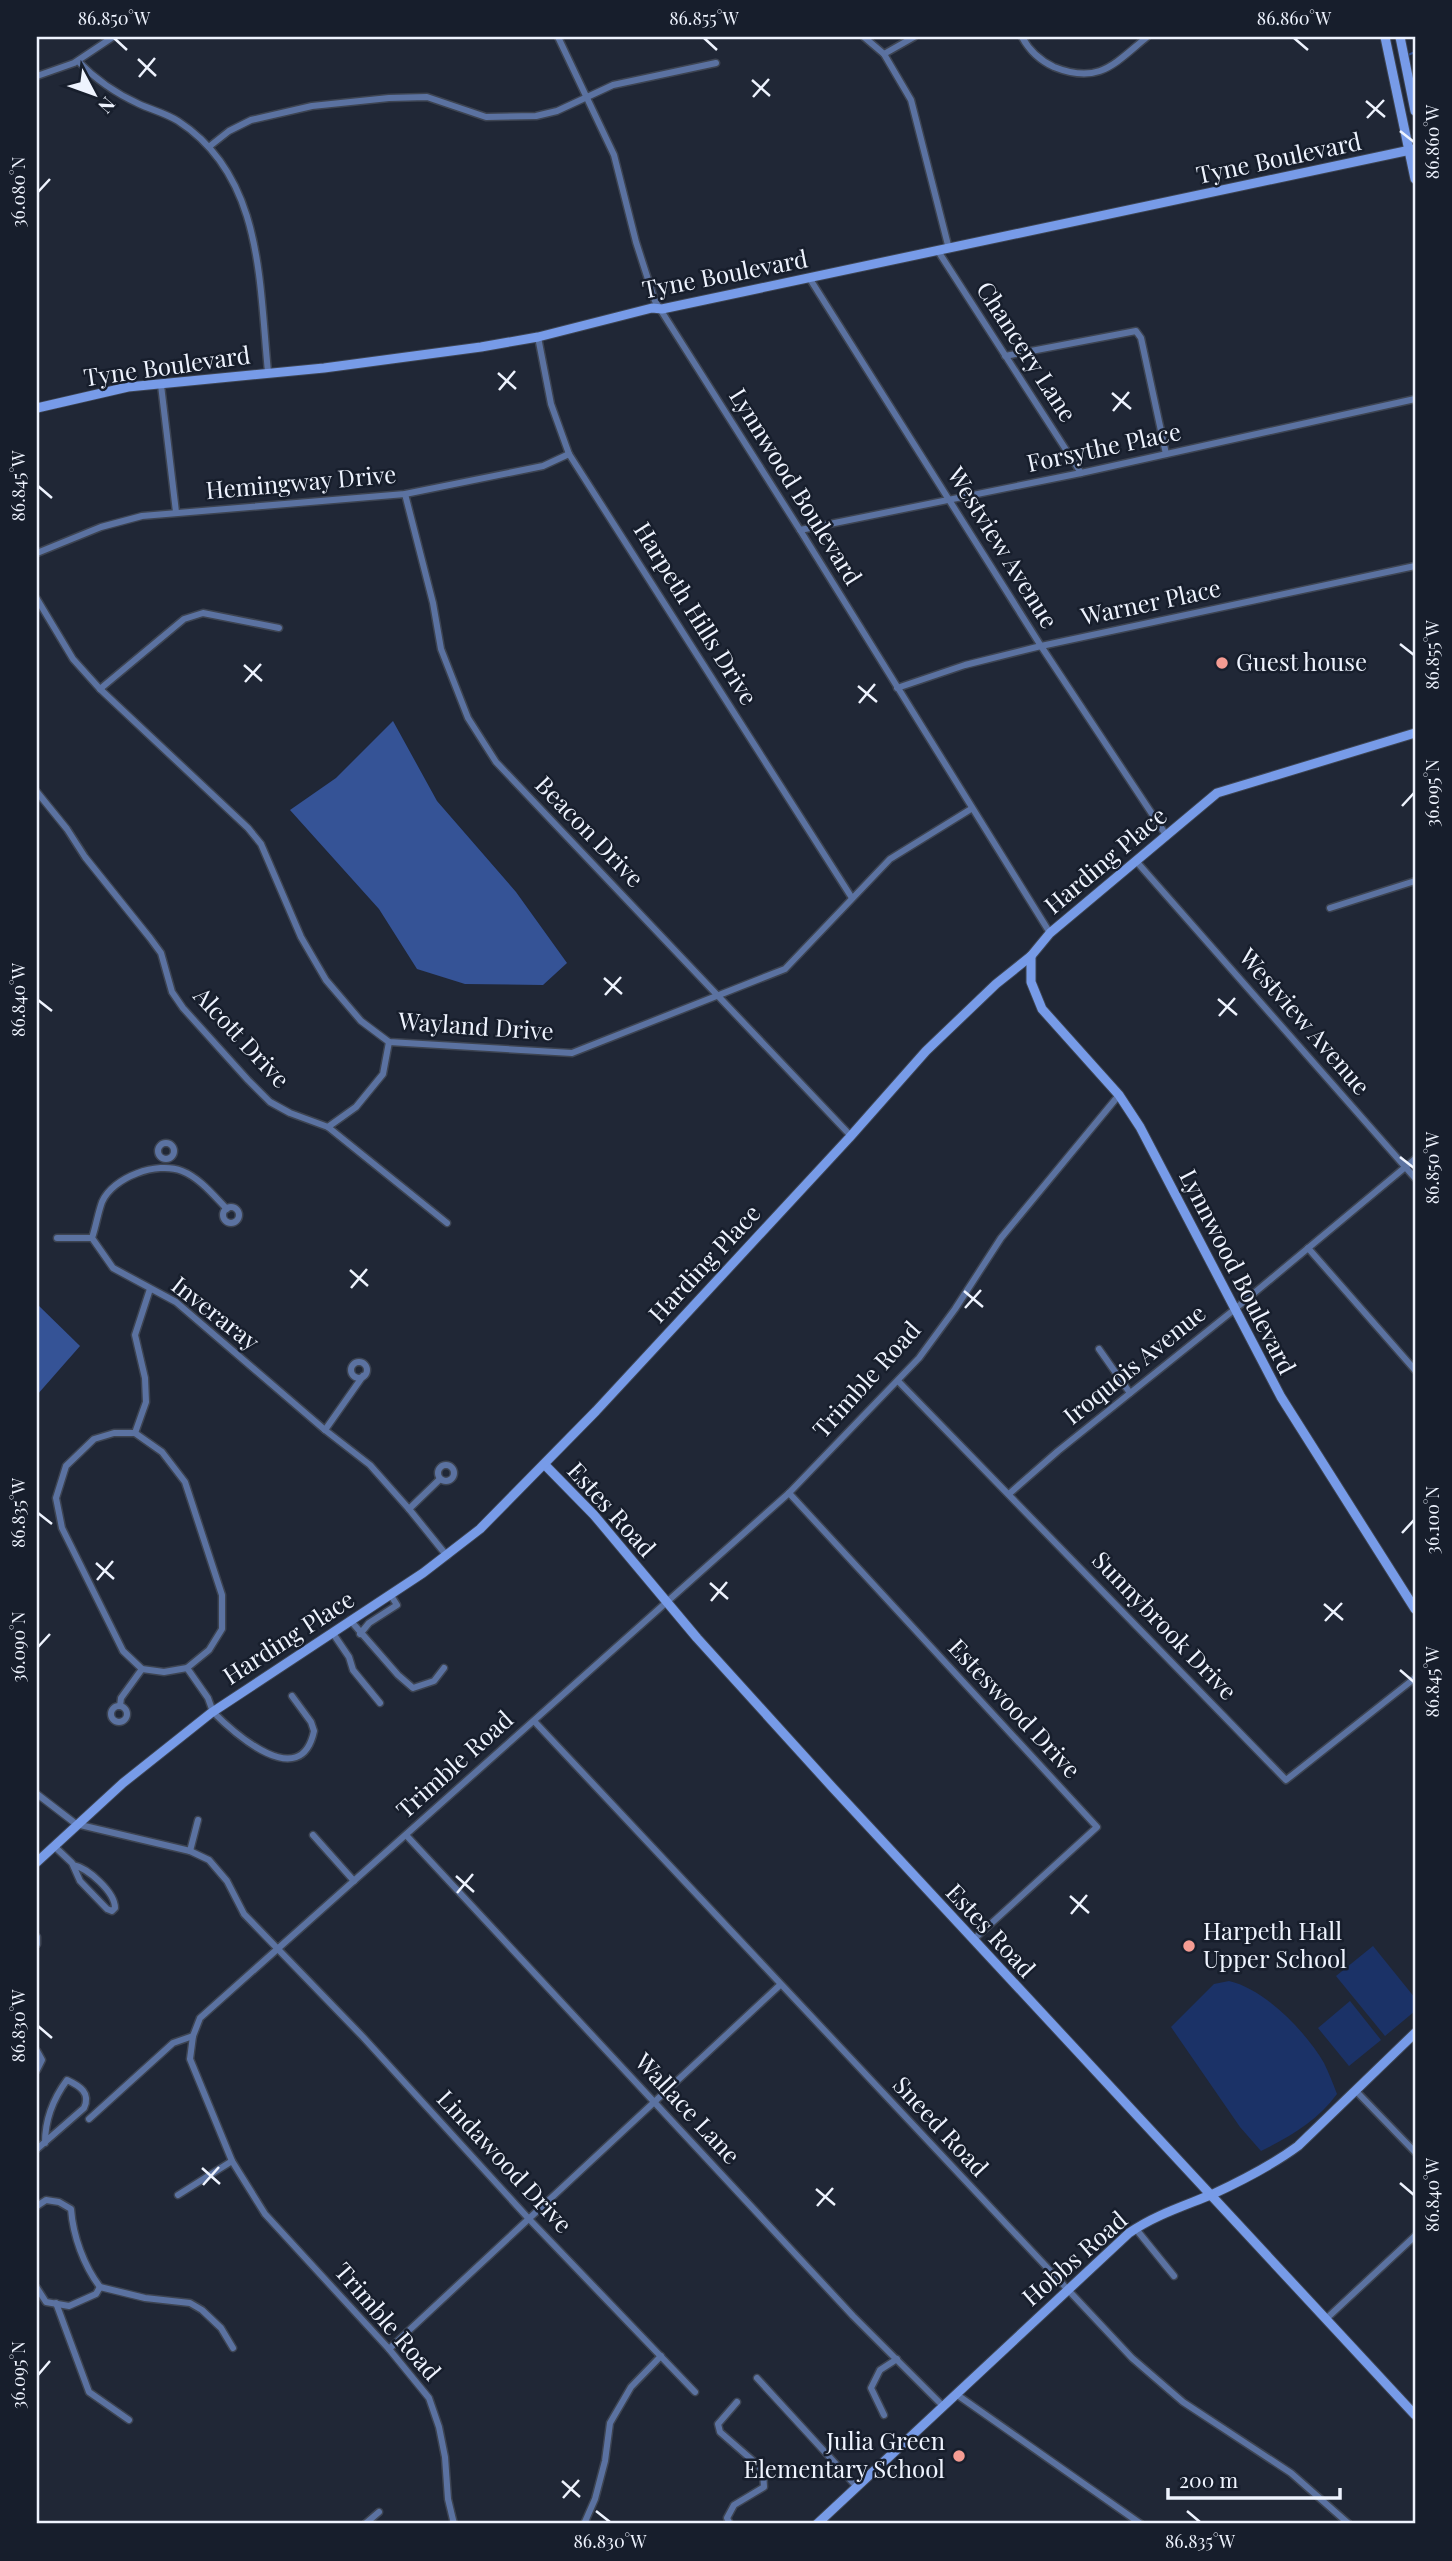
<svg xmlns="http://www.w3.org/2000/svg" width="1452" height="2561" font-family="'Playfair Display',serif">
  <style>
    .green { fill: #1b3267 }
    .forest { fill: #355396 }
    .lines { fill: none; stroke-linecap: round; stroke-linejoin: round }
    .stream { stroke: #2b498b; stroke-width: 2 }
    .street-casing { stroke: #3d4452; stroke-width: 9 }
    .secondary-casing { stroke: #3d4452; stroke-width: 11 }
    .street { stroke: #5b72a1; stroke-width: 6 }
    .secondary { stroke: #779be8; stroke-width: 9 }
    .ticks { fill: none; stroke: #eef3fe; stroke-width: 2.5 }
    .poi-dot { fill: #f59c93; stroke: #171e2c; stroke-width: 2.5 }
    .labels { text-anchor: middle; stroke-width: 5; stroke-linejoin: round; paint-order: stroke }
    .street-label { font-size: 24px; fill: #eef3fe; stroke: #171e2c }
    .poi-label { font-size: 24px; fill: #eef3fe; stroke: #171e2c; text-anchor: start }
    .neatline { fill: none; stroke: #eef3fe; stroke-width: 2.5 }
    .ticks-label { font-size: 18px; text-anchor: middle; fill: #eef3fe }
  </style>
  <rect width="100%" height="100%" fill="#202736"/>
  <g class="green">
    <polygon points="1373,1946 1415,1998 1415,2011 1385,2036 1336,1976"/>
    <path d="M1229,1981C1265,1989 1306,2032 1324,2063C1329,2073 1333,2084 1337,2094C1317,2121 1291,2136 1261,2151L1240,2127L1171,2027L1214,1984Z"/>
    <polygon points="1350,2001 1381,2040 1349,2066 1318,2028"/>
  </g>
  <g class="forest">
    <polygon points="393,721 437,801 516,892 567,963 543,985 465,984 417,969 379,909 290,810 336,778"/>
    <polygon points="37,1304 80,1346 37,1395"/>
  </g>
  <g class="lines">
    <polyline class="stream" points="1408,55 1415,52"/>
    <g class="street-casing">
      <g id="street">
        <polyline points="558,37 614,155 636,242 655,301 800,530 1050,933"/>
        <polyline points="864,37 884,54 911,100 949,249"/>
        <path d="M1022,37C1029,50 1041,61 1054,67C1099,85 1114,64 1147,37"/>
        <polyline points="884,54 914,37"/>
        <path d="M78,61C95,79 115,93 139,104C152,110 165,113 178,121C263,176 259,281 268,372"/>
        <polyline points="37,76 74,63 113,37"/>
        <polyline points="210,146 229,131 251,120 312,106 389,98 427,97 486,117 536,116 557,111 613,85 716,63"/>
        <polyline points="938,251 1081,473"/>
        <polyline points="810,279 1041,646 1166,835"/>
        <polyline points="538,337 551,404 569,454 852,898"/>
        <polyline points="1005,356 1136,331 1141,338 1166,454"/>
        <polyline points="161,385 176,512"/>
        <polyline points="405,494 433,603 441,649 468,718 496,762 851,1136"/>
        <polyline points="800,530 1081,473 1415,399"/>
        <polyline points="37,553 101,527 142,516 405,494 543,466 569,454"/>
        <polyline points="37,599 73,659 100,689 248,828 261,844 301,937 326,980 361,1021 389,1042 572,1053 785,969 890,859 971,809"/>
        <polyline points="897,688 965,665 1041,646 1415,566"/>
        <polyline points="100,689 184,619 203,613 279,628"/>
        <polyline points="37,792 67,829 85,857 150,938 161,953 172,992 183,1008 248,1080 270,1102 290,1113 328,1127 447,1223"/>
        <polyline points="1136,861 1415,1178"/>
        <polyline points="1330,908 1415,881"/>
        <polyline points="328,1127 356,1107 383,1074 389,1042"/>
        <circle cx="166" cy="1151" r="8"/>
        <circle cx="231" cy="1215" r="8"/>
        <path d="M227,1209C214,1196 200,1178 182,1171C157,1161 113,1177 102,1202C98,1213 96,1226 92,1238L113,1268L176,1302L325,1430L370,1465L409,1509L447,1556"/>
        <polyline points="57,1238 92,1238"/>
        <polyline points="1308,1248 1415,1370"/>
        <polyline points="1099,1349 1130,1393"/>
        <circle cx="359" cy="1370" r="8"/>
        <polyline points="898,1381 1286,1780 1415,1678"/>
        <polyline points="325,1430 363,1376"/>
        <polygon points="114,1433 135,1433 162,1452 185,1482 222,1595 222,1629 209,1650 187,1668 164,1672 142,1669 123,1651 62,1528 56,1498 66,1466 94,1439"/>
        <polyline points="135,1433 146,1402 145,1378 135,1335 150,1289"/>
        <circle cx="446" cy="1473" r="8"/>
        <polyline points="789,1493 1097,1827 973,1940"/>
        <polyline points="1009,1494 1058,1451 1235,1309 1415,1159"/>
        <polyline points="409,1509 440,1479"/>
        <polyline points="350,1620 398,1675 413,1688 434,1681 444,1668"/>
        <polyline points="332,1632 349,1657 353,1670 380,1703"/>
        <polyline points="360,1634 369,1623 397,1605 390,1594"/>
        <polyline points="187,1668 208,1698 213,1712"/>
        <polyline points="120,1706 121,1698 142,1669"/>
        <circle cx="119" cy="1714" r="8"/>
        <path d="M213,1712C235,1734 301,1793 314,1731L311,1722L292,1696"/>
        <polyline points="534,1721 1132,2358 1183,2402 1291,2473 1349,2524"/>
        <polyline points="37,1794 76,1824 190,1851 209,1860 227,1881 244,1914 363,2037 529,2219 695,2392"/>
        <polyline points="313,1835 354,1881"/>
        <polyline points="406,1835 853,2316 943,2406"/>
        <path d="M54,1846L72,1863L80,1881L107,1909L112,1911L115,1908C115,1892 88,1868 73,1865"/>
        <polyline points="190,1851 198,1820"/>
        <polyline points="37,1937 37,1944"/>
        <polyline points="37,2051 42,2060 37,2070"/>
        <polyline points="1356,2091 1415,2152"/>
        <polyline points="89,2119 173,2043 193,2036"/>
        <path d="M37,2149L84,2108C91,2093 80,2086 67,2080C53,2099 45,2119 45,2143"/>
        <polyline points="178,2195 232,2161"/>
        <path d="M37,2206L46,2200L59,2202L71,2209C73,2236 84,2266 100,2287"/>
        <polyline points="1136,2229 1174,2276"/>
        <polyline points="37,2288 46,2302 69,2306 96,2294 100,2287 145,2298 190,2303 202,2310 221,2328 233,2348"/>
        <polyline points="56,2303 89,2392 129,2420"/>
        <polyline points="1326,2319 1415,2236"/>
        <polyline points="389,2349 780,1985"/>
        <polyline points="757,2378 857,2487"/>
        <polyline points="956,2394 1141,2524"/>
        <polyline points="884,2415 871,2388 880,2370 897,2359"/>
        <polyline points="365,2524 379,2512"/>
        <polyline points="454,2524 448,2499 445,2457 439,2427 429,2398 389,2349 265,2214 232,2161 190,2059 193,2036 200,2018 789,1493 919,1358 955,1309 1001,1238 1119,1095"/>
        <polyline points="584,2524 595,2499 605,2461 610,2423 631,2387 661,2356"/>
        <polyline points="730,2524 727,2518 734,2505 764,2487 763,2472 759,2466 720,2432 718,2424 737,2402"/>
      </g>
    </g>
    <g class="secondary-casing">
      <g id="secondary">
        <polyline points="1385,37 1415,179"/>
        <polyline points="1400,37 1415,111"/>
        <polyline points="37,408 128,387 324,368 481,347 538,337 652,308 662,309 1415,149"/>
        <polyline points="1031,956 1031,982 1042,1009 1119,1095 1140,1127 1281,1397 1415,1609"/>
        <polyline points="545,1465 594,1515 697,1638 833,1788 1415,2415"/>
        <polyline points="37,1862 123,1783 211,1713 423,1573 480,1529 596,1411 849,1138 926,1051 996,984 1031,956 1050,933 1217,793 1415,733"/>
        <path d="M817,2524L1129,2233C1155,2215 1184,2206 1213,2194C1243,2180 1271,2166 1298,2146L1415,2033"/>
      </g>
    </g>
    <use href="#street" class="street"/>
    <use href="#secondary" class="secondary"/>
  </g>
  <path class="ticks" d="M114,38L127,50M704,38L717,50M1294,38L1308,50M138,59L156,76M139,77L155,58M752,80L770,96M753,97L769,79M1366,101L1385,117M1367,118L1384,100M1400,131L1414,142M38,192L50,179M498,373L516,389M499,390L515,371M1112,393L1131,409M1113,411L1129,392M38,486L52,498M1400,644L1414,655M244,665L262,681M245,682L261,664M858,686L877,702M859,703L875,684M1402,806L1414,793M604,978L622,994M605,995L621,977M1218,999L1237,1015M38,1000L52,1011M1219,1016L1235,998M1400,1157L1414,1168M350,1270L368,1286M351,1288L367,1269M964,1291L983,1307M965,1308L981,1290M38,1513L52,1524M1402,1533L1414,1520M96,1563L114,1579M97,1580L113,1561M710,1583L728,1599M711,1601L727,1582M1324,1604L1343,1620M1325,1621L1342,1603M38,1647L50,1634M1400,1670L1414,1682M456,1876L474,1892M457,1893L473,1874M1070,1896L1089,1913M1071,1914L1087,1895M38,2026L52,2038M202,2168L220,2184M1400,2183L1414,2195M203,2185L219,2167M816,2189L835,2205M817,2206L833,2188M38,2375L50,2361M562,2481L580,2497M563,2498L579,2480M596,2511L610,2522M1187,2511L1200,2522"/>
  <g class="poi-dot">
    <circle cx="1222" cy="663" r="7"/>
    <circle cx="1189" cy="1946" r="7"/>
    <circle cx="959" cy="2456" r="7"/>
  </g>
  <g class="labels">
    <g class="street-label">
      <text transform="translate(1279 159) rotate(-12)" y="8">Tyne Boulevard</text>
      <text transform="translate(725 275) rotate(-11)" y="8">Tyne Boulevard</text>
      <text transform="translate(1026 352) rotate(57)" y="8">Chancery Lane</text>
      <text transform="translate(167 367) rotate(-8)" y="8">Tyne Boulevard</text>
      <text transform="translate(1104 448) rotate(-12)" y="8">Forsythe Place</text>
      <text transform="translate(301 483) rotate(-5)" y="8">Hemingway Drive</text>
      <text transform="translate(795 487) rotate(58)" y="8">Lynnwood Boulevard</text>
      <text transform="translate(1002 548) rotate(58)" y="8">Westview Avenue</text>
      <text transform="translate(1151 603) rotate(-12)" y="8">Warner Place</text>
      <text transform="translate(695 614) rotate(58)" y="8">Harpeth Hills Drive</text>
      <text transform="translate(589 832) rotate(46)" y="8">Beacon Drive</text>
      <text transform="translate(1106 861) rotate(-40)" y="8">Harding Place</text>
      <text transform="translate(1304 1022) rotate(49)" y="8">Westview Avenue</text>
      <text transform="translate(476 1027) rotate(4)" y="8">Wayland Drive</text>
      <text transform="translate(241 1038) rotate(47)" y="8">Alcott Drive</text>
      <text transform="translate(705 1264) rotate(-47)" y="8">Harding Place</text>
      <text transform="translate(1237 1272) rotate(63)" y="8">Lynnwood Boulevard</text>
      <text transform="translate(215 1314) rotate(38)" y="8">Inveraray</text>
      <text transform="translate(1135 1365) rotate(-39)" y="8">Iroquois Avenue</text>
      <text transform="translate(867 1380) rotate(-48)" y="8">Trimble Road</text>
      <text transform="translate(611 1510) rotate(48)" y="8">Estes Road</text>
      <text transform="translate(1164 1626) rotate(46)" y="8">Sunnybrook Drive</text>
      <text transform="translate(289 1638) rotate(-33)" y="8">Harding Place</text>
      <text transform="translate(1014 1709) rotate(47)" y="8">Esteswood Drive</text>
      <text transform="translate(455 1765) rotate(-42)" y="8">Trimble Road</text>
      <text transform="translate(990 1931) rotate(47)" y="8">Estes Road</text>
      <text transform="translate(687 2109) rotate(47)" y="8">Wallace Lane</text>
      <text transform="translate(940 2127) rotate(47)" y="8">Sneed Road</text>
      <text transform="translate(504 2162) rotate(47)" y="8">Lindawood Drive</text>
      <text transform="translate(1075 2259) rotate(-41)" y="8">Hobbs Road</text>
      <text transform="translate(387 2322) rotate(49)" y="8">Trimble Road</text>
    </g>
    <g class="poi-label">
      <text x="1236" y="671">Guest house</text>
      <text x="1203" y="1940">Harpeth Hall<tspan x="1203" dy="28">Upper School</tspan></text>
      <text x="945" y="2450" text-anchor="end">Julia Green<tspan x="945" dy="28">Elementary School</tspan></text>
    </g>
  </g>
  <rect width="1452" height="2561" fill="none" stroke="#171e2c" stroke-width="77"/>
  <g transform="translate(94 94) rotate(131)" stroke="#171e2c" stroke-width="5" paint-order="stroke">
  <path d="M0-5L12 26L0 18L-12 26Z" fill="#eef3fe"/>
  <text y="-10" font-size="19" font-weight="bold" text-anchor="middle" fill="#eef3fe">N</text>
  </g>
  <path d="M1168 2488v10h172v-10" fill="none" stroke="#eef3fe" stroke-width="3.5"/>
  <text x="1179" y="2488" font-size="21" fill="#eef3fe" stroke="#171e2c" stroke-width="5" paint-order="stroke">200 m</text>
  <rect x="38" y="38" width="1376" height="2484" class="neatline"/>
  <g class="ticks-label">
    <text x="114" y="25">86.850°W</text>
    <text x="704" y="25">86.855°W</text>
    <text x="1294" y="25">86.860°W</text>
    <text transform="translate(1433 142) rotate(-90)" y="6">86.860°W</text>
    <text transform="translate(19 192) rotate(-90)" y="6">36.080°N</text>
    <text transform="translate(19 486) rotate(-90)" y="6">86.845°W</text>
    <text transform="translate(1433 655) rotate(-90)" y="6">86.855°W</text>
    <text transform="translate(1433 793) rotate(-90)" y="6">36.095°N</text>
    <text transform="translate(19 1000) rotate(-90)" y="6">86.840°W</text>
    <text transform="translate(1433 1168) rotate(-90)" y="6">86.850°W</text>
    <text transform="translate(19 1513) rotate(-90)" y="6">86.835°W</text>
    <text transform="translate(1433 1520) rotate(-90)" y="6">36.100°N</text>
    <text transform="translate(19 1647) rotate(-90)" y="6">36.090°N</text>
    <text transform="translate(1433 1682) rotate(-90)" y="6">86.845°W</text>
    <text transform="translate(19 2026) rotate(-90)" y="6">86.830°W</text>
    <text transform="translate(1433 2195) rotate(-90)" y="6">86.840°W</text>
    <text transform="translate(19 2375) rotate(-90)" y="6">36.095°N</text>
    <text x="610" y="2548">86.830°W</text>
    <text x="1200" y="2548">86.835°W</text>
  </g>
</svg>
